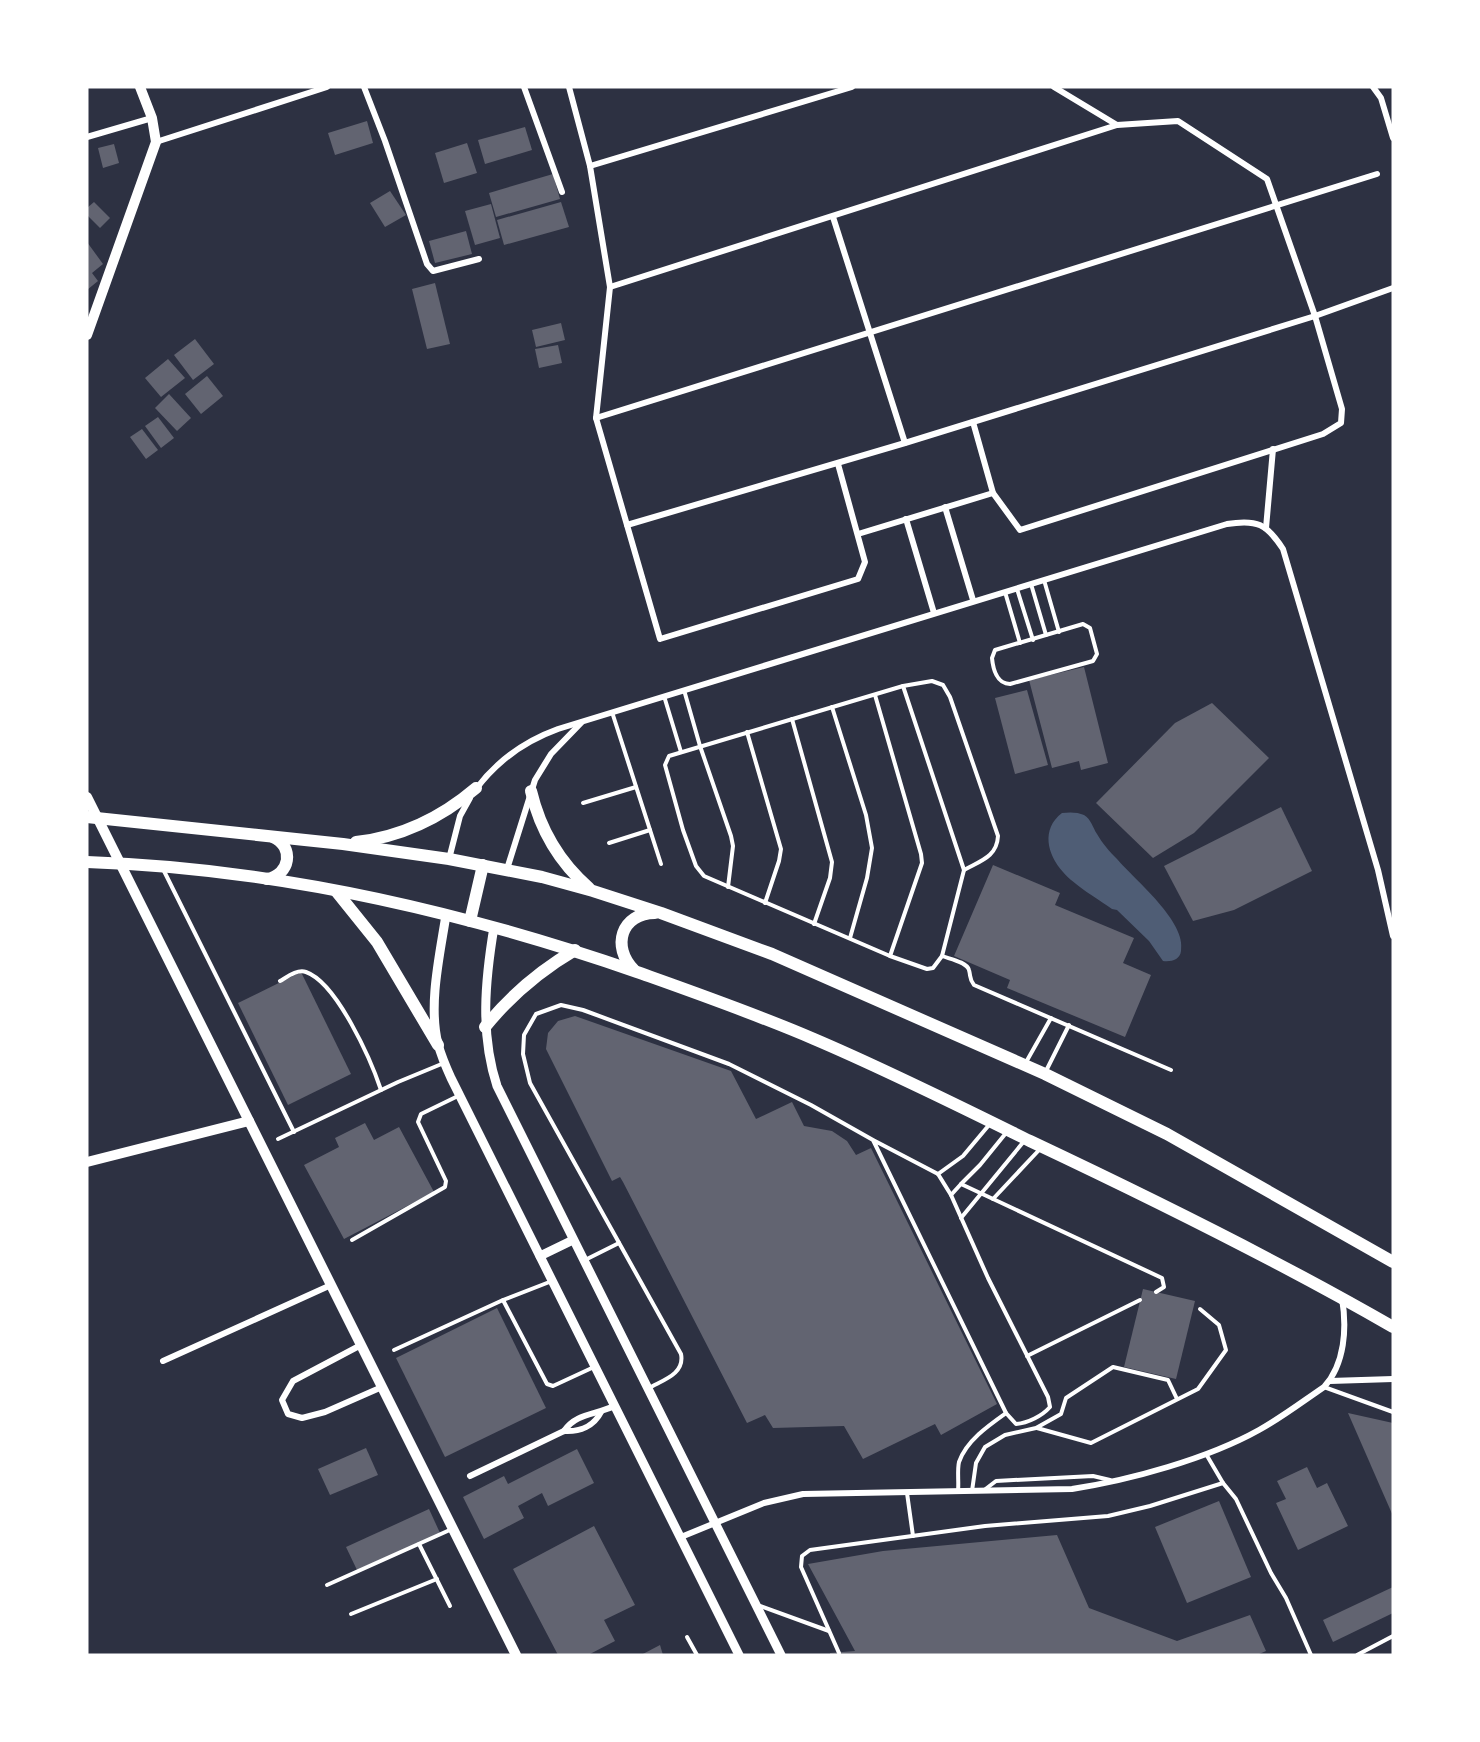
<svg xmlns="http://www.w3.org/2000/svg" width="1480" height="1742" font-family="'Sofia Sans Condensed',sans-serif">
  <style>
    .water { fill: #4f5d75 }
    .building { fill: #626471 }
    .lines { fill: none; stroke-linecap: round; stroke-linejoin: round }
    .service { stroke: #fff; stroke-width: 4 }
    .minor { stroke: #fff; stroke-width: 6 }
    .tertiary { stroke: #fff; stroke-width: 9 }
    .secondary { stroke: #fff; stroke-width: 10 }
    .primary { stroke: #fff; stroke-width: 12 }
  </style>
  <rect width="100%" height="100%" fill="#2d3142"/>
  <path class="water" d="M1062,813C1069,812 1078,812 1084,815C1091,819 1093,828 1097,834C1102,843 1110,852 1117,859C1135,880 1187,922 1181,951C1180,960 1171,962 1163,961L1149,941L1117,910L1112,909C1098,899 1074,885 1063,872C1047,854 1041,829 1062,813Z"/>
  <g class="building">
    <polygon points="367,121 373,143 335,155 328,133"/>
    <polygon points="525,127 532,150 485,164 478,140"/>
    <polygon points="467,143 477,173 444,183 435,153"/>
    <polygon points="114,144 119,163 103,168 98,148"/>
    <polygon points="553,174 560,199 496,217 489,193"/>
    <polygon points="390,191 406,215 385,227 370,203"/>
    <polygon points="94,202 110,218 100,228 87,215 87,208"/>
    <polygon points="561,202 569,227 504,245 497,220"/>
    <polygon points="491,204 500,238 475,245 465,211"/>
    <polygon points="466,231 472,254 435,263 429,241"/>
    <polygon points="87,242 103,264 92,273 98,281 87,290"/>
    <polygon points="435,283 450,344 427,349 412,289"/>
    <polygon points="561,323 565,340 536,347 532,330"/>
    <polygon points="195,339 214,364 193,380 174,355"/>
    <polygon points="558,345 562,363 539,368 535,349"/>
    <polygon points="168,359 185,378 161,397 145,378"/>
    <polygon points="207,376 223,396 201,414 185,394"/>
    <polygon points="169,394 191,418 177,431 155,408"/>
    <polygon points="158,417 174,438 161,448 145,426"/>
    <polygon points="142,429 158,450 146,459 130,437"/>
    <polygon points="1084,667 1108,763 1081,770 1079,761 1052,768 1029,680"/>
    <polygon points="1027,690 1048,765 1015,774 995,698"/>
    <polygon points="1212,703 1269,758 1194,833 1153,858 1096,803 1175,723"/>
    <polygon points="1281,807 1312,871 1234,910 1193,921 1164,866"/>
    <polygon points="993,865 1060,893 1055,905 1134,938 1123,963 1151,975 1125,1037 1007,988 1010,980 954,956"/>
    <polygon points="301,972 351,1074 288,1105 238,1003"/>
    <polygon points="575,1016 731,1071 756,1119 792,1102 804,1126 832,1131 847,1141 856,1155 871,1148 997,1404 941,1435 935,1424 863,1459 844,1426 773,1428 765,1415 747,1423 623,1182 620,1177 612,1181 546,1049 548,1033 558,1021"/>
    <polygon points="365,1123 374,1140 399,1127 434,1192 344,1239 304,1165 339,1147 335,1138"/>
    <polygon points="1143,1289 1195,1301 1176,1379 1124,1367"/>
    <polygon points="497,1308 546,1408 445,1457 396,1358"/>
    <polygon points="1348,1413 1393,1423 1393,1516"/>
    <polygon points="366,1448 378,1475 330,1495 318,1469"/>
    <polygon points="577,1449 594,1483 548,1506 542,1493 518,1506 524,1518 484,1539 463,1497 504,1476 508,1484"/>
    <polygon points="1307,1467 1317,1488 1327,1483 1348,1526 1298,1550 1276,1503 1286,1499 1277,1481"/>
    <polygon points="1219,1501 1251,1577 1187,1603 1155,1527"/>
    <polygon points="429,1509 440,1533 357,1570 346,1547"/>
    <polygon points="594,1526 635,1605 604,1620 615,1641 588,1655 558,1655 513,1569"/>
    <polygon points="1057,1535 1089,1608 1177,1641 1250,1615 1266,1651 1257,1655 830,1655 830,1653 855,1651 808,1564 883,1551"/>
    <polygon points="1393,1587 1393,1613 1333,1642 1323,1620"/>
    <polygon points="660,1645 663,1655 641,1655"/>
  </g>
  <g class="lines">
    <g class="service">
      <polyline points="1044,580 1059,632"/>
      <polyline points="1031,584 1046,635"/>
      <polyline points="1017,589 1033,640"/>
      <polyline points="1005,592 1020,643"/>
      <path d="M1083,624L1090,628L1097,654L1093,661L1010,684C997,684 993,669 992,658L995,650Z"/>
      <path d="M932,681L943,685L950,697L998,836C997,857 980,861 964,870L942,956L933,968L927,969L890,956L704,876L696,866L683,830L665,765L669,756L903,686Z"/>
      <polyline points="903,686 964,870"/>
      <polyline points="684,690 700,746 731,836 733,846 728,887"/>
      <polyline points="875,695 921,854 922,863 890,956"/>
      <polyline points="664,696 681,752"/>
      <polyline points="832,707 866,815 872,848 867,878 850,938"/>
      <polyline points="612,712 661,864"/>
      <polyline points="792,719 832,862 830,878 814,924"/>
      <polyline points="747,732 781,849 779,861 765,903"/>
      <polyline points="583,803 636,787"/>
      <polyline points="609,843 650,830"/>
      <polyline points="163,869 294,1132"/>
      <path d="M942,956C950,959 967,962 969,970C971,977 969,979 974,985L1171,1070"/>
      <path d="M280,981C287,977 297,969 306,972C337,983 371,1060 381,1090"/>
      <polyline points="1025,1064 1051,1018"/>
      <polyline points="1045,1073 1069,1025"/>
      <polyline points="278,1139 398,1082 444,1063"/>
      <polyline points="938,1174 963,1156 989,1125"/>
      <polyline points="961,1184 980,1165 1006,1133"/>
      <polyline points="951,1195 961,1184 1162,1278 1164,1287 1156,1292"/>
      <polyline points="993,1199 1040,1149"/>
      <polyline points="961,1218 1025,1140"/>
      <polyline points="352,1240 445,1187 446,1181 418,1122 421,1114 458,1096"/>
      <polyline points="585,1260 619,1243"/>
      <polyline points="552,1281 503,1300 547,1384 553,1386 594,1367"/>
      <polyline points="394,1350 503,1300"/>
      <polyline points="1027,1356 1140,1300"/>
      <polyline points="1324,1387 1393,1412"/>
      <path d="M649,1388C663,1380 685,1374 681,1354L530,1083L523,1054L524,1035L536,1014L561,1005L583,1010L729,1064L811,1105L873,1140L938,1174L951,1195L988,1278L1048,1397L1050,1407C1042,1416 1028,1423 1016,1424L1006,1413L873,1140"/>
      <polyline points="1037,1428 1091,1443 1198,1389 1226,1350 1219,1325 1200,1309"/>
      <polyline points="1206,1454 1223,1483 1236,1499 1271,1573 1286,1598 1311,1655"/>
      <path d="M958,1491C959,1483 957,1470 959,1462C966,1441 989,1425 1006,1413"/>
      <polyline points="972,1491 976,1463 985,1447 1005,1435 1036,1428 1061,1414 1066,1398 1113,1367 1168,1380 1177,1399"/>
      <polyline points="983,1491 996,1481 1093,1476 1110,1480"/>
      <polyline points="907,1493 913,1536"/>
      <polyline points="419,1544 450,1606"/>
      <polyline points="327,1585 452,1529"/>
      <polyline points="760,1606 829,1631"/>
      <polyline points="351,1614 437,1579"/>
      <polyline points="687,1637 697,1655"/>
      <polyline points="839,1653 801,1567 802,1556 810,1550 985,1526 1108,1516 1150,1506 1223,1483"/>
      <polyline points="1357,1655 1393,1636"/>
    </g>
    <g class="minor">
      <polyline points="364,87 385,141 427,264 433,271 479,259"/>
      <polyline points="524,87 562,192"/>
      <polyline points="569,87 590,166 610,287 596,418 660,639 858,579 865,562 838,464"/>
      <polyline points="1373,87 1381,98 1393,138"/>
      <polyline points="87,137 152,118"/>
      <polyline points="156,142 327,87"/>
      <polyline points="590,166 852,87"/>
      <polyline points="833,217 905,443"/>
      <polyline points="610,287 1117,125"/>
      <polyline points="596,418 1377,174"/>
      <polyline points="973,422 993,493 1020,530 1323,434 1341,423 1342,409 1315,316 1267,179 1178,121 1117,125 1054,87"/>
      <polyline points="945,507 973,600"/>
      <polyline points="906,519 934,613"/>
      <polyline points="627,525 905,443 1315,316 1393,288"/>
      <polyline points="1266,528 1273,449"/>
      <polyline points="858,534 993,493"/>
      <path d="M476,789C497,761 525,741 558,729L1227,524C1257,519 1267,524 1283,549L1378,870L1393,936"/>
      <polyline points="449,859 460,816 470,798"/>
      <polyline points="507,869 535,780 551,754 581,723"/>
      <polyline points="361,1345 293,1381 282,1400 288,1414 302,1418 325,1412 382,1387"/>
      <polyline points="163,1361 331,1285"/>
      <polyline points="1330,1381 1393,1379"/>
      <path d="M564,1431C576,1413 596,1415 614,1406"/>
      <path d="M470,1476L564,1431C580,1432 594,1426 601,1412"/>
      <path d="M681,1537L764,1503L803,1494L1072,1489C1130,1480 1207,1459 1259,1430C1281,1418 1302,1402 1324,1387C1345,1364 1347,1328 1342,1298"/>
    </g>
    <g class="tertiary">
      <path d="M446,915C440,954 428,1005 438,1044C441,1055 446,1067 451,1078L739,1655"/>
      <path d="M494,927C485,981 480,1034 497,1086L781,1655"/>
      <polyline points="540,1256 573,1240"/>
    </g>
    <g class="secondary">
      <polyline points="87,335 156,142 152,118 140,87"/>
      <polyline points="87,797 516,1655"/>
      <polyline points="87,1162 249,1121"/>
    </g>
    <g class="primary">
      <path d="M531,791C540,829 559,862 589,888"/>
      <polyline points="87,817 343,844 449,859 542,877 593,891 661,913 772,954 1045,1074 1167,1134 1393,1262"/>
      <path d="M356,842C401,837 442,817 476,788"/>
      <path d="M87,862C274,868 461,911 637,972C696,993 756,1014 814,1039C887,1070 959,1106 1030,1141C1153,1199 1275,1259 1393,1327"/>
      <path d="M267,879C290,875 295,847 273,837"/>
      <polyline points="336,891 377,942 438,1045"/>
      <polyline points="470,921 483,865"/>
      <path d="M634,970C611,947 621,913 655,913"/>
      <path d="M485,1027C511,995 539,971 575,950"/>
    </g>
  </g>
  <rect width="1480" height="1742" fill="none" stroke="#ffffff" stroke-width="177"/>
</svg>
